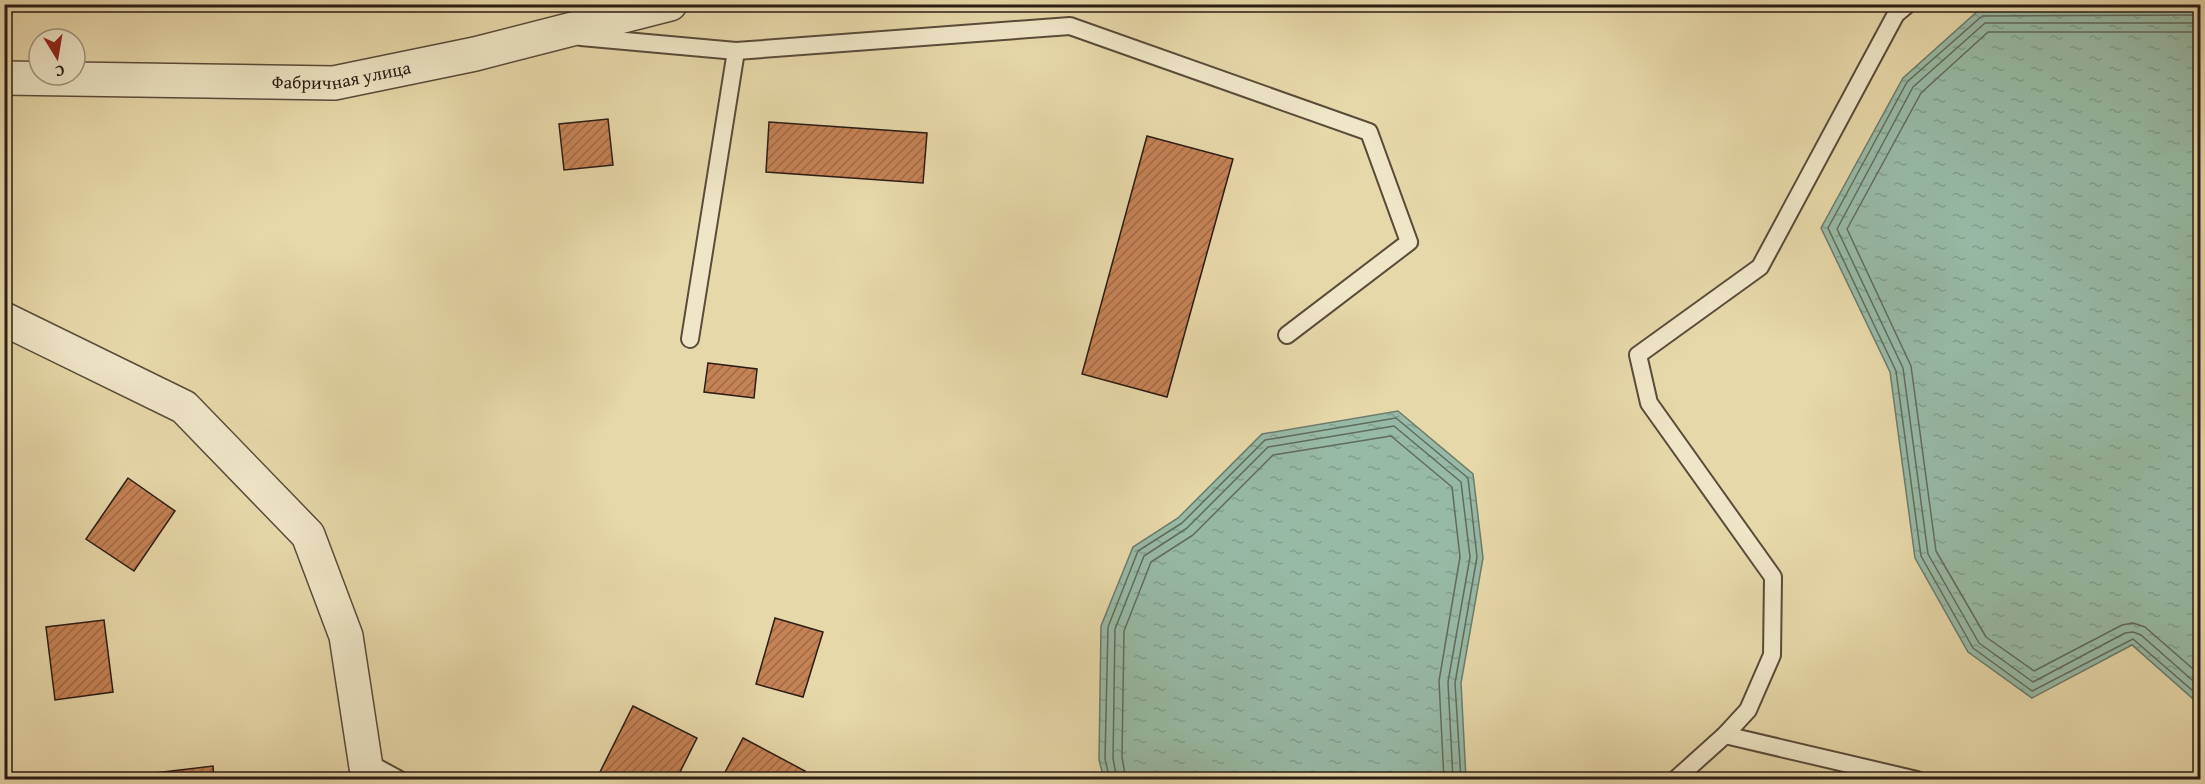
<svg xmlns="http://www.w3.org/2000/svg" width="2205" height="784" font-family="'Gentium Book Plus',serif">
  <style>
    .water { fill: url(#water-ripples); stroke: #6c7b6c; stroke-width: 1.5 }
    .lines { fill: none; stroke-linecap: round; stroke-linejoin: round }
    .shore { stroke: #616b5e; stroke-width: 1.5 }
    .building { fill: url(#building-hatch); stroke: #2b1c15; stroke-width: 1.5 }
    .service-casing { stroke: #5a4b3a; stroke-width: 20 }
    .minor-casing { stroke: #5a4b3a; stroke-width: 36 }
    .service { stroke: #efe6c7; stroke-width: 16 }
    .minor { stroke: #efe6c7; stroke-width: 33 }
    .labels { text-anchor: middle; stroke-width: 6; stroke-linejoin: round; paint-order: stroke }
    .street-label { font-size: 18px; fill: #2b1c15; stroke: #efe6c7 }
  </style>
  <defs>
    <pattern id="water-ripples" width="26" height="14" patternUnits="userSpaceOnUse" patternTransform="scale(1.5)"><rect width="26" height="14" fill="#97baa6"/><path d="M2 4q2-2 4 0t4 0M15 11q2-2 4 0t4 0" fill="none" stroke="#829f8e"/></pattern>
    <pattern id="building-hatch" width="6" height="6" patternUnits="userSpaceOnUse" patternTransform="scale(1.5)"><rect width="6" height="6" fill="#c58255"/><path d="M-1 1l2-2M0 6l6-6M5 7l2-2" fill="none" stroke="#a06a45"/></pattern>
  </defs>
  <rect width="100%" height="100%" fill="#e7d8a9"/>
  <filter id="stains"><feTurbulence type="fractalNoise" baseFrequency=".00333" numOctaves="4"/><feColorMatrix values="0 0 0 0 .2 0 0 0 0 .09 0 0 0 0 .02 0 0 0 .5 -.17"/></filter>
  <radialGradient id="worn" r=".72"><stop offset=".6" stop-color="#630" stop-opacity="0"/><stop offset="1" stop-color="#630" stop-opacity=".3"/></radialGradient>
  <g class="water">
    <polygon points="1980,9 2200,9 2200,705 2132,645 2032,698 1968,652 1915,558 1890,372 1821,228 1903,78"/>
    <polygon points="1398,411 1473,474 1483,558 1461,683 1466,779 1104,779 1099,760 1101,626 1133,547 1178,518 1262,434"/>
  </g>
  <g class="lines">
    <g class="shore">
      <polyline points="2200,15 1982,16 1907,82 1828,228 1896,371 1921,556 1973,648 2032,691 2133,639 2200,697"/>
      <polyline points="2200,23 1985,23 1913,87 1837,229 1903,368 1928,554 1979,643 2033,682 2125,633 2133,632 2141,635 2200,687"/>
      <polyline points="2200,32 1988,32 1921,93 1847,229 1911,366 1936,551 1986,637 2034,671 2122,625 2133,623 2145,627 2200,675"/>
      <polyline points="1110,780 1105,759 1108,627 1138,551 1182,523 1265,440 1396,418 1468,478 1477,557 1455,683 1461,780"/>
      <polyline points="1117,780 1113,758 1115,629 1144,556 1187,528 1268,447 1394,426 1461,482 1470,557 1448,682 1453,780"/>
      <polyline points="1126,780 1122,757 1124,631 1151,562 1193,535 1273,455 1391,436 1452,487 1460,557 1439,681 1444,780"/>
    </g>
  </g>
  <g class="building">
    <polygon points="608,119 613,165 564,170 559,124"/>
    <polygon points="769,122 927,133 923,183 766,172"/>
    <polygon points="1147,136 1233,159 1167,397 1082,374"/>
    <polygon points="708,363 757,369 754,398 704,392"/>
    <polygon points="128,478 175,511 134,571 86,539"/>
    <polygon points="775,618 823,632 803,697 756,684"/>
    <polygon points="104,620 113,692 55,700 46,627"/>
    <polygon points="633,706 697,738 676,780 596,780"/>
    <polygon points="743,738 805,771 800,780 721,780"/>
    <polygon points="213,766 214,780 156,780 155,773"/>
  </g>
  <g class="lines">
    <g class="service-casing">
      <g id="service">
        <polyline points="581,37 736,51 1070,26 1369,132 1409,242 1287,335"/>
        <polyline points="690,339 736,51"/>
        <polyline points="1725,735 1917,780"/>
        <polyline points="365,761 400,780"/>
        <polyline points="1675,780 1725,735 1748,710 1772,655 1773,577 1649,403 1638,355 1760,267 1896,14 1908,4"/>
      </g>
    </g>
    <g class="minor-casing">
      <g id="minor">
        <path id="s1" d="M4,78L334,83L475,54L670,4"/>
        <polyline points="4,319 184,407 308,535 346,636 368,780"/>
      </g>
    </g>
    <use href="#service" class="service"/>
    <use href="#minor" class="minor"/>
  </g>
  <g class="labels">
    <g class="street-label">
      <text dy="6" stroke="none"><textPath href="#s1" startOffset="338">Фабричная улица</textPath></text>
    </g>
  </g>
  <rect width="2205" height="784" fill="none" stroke="#e7d8a9" stroke-width="24"/>
  <rect x="6" y="6" width="2193" height="772" fill="none" stroke="#2b1c15" stroke-width="3"/>
  <rect x="12" y="12" width="2181" height="760" fill="none" stroke="#2b1c15" stroke-width="1.5"/>
  <g transform="translate(57 57) rotate(169)"><circle r="28" fill="#efe6c7" stroke="#a19580" stroke-width="1.5"/>
  <path d="M0-4.5L10 22L0 15L-10 22Z" fill="#8f2418"/>
  <text y="-9" font-size="16" font-weight="bold" text-anchor="middle" fill="#2b1c15">С</text>
  </g>
  <rect width="100%" height="100%" filter="url(#stains)"/>
  <rect width="100%" height="100%" fill="url(#worn)"/>
</svg>
